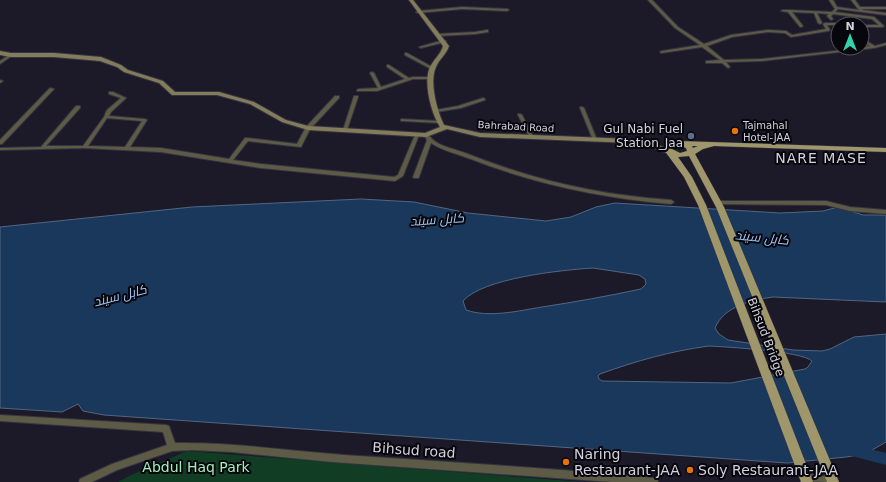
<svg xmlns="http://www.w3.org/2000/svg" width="886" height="482" font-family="'DejaVu Sans',Cairo,sans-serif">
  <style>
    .green { fill: #103d23 }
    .water { fill: #1a385c; stroke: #526682; fill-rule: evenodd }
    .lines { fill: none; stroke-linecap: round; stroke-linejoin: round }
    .river { fill: #1a385c; fill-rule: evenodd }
    .street-casing { stroke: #363442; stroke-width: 2 }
    .secondary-casing { stroke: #363442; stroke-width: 2 }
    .primary-casing { stroke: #363442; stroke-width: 1 }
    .street { fill: #5d5a45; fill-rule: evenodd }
    .secondary { fill: #827c5a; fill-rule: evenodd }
    .primary { fill: #9f976b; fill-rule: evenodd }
    .food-dot { fill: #e8710a; stroke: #07060c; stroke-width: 1.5 }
    .service-dot { fill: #5c6f8a; stroke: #07060c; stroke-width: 1.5 }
    .labels { text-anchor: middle; stroke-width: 4; stroke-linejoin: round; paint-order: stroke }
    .far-poi-label { font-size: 10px; fill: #d3d1dc; stroke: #07060c; text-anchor: start }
    .far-street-label { font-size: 10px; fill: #d3d1dc; stroke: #07060c }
    .poi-label { font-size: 12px; fill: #d3d1dc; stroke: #07060c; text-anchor: end }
    .street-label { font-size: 12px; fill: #d3d1dc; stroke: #07060c }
    .water-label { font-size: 13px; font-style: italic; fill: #9fc8f9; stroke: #07060c }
    .quarter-label { font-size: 14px; letter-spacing: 1px; fill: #d3d1dc; stroke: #07060c }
    .near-street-label { font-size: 14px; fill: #d3d1dc; stroke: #07060c }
    .near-poi-label { font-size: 14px; fill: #d3d1dc; stroke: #07060c; text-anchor: start }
    .near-park-label { font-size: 14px; fill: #a3efbc; stroke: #07060c }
  </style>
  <rect width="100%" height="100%" fill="#1c1a29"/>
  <polygon class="green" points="187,451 583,482 118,482 131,475"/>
  <path class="water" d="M361,199L414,202L468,213L546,221L571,217L596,207L615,203L780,213L823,211L838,207L863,215H886V302L773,297C752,300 724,306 715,328L719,334L728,340L793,350L822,351L830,349L854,337L886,334V442L865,454L846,457L787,463L104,415L83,411L78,404L62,412L0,408V227L192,207ZM593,268L639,275L645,279L646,284L641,289C608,296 575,302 542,307C518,311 489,318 466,310L463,301C483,278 562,270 593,268ZM709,346C727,347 801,351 812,361L808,367L805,369L731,383L602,381L599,379L598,376L600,374C636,361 671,351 709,346Z"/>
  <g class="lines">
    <polygon class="river" points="853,445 886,453 886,465 848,455 846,451 848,447"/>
    <g class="street-casing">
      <g id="street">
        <polygon points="648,0 652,0 678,27 704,44 731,35 768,30 786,31 792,35 826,29 823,24 825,23 838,23 840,24 838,24 838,25 827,25 830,30 828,31 791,37 785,33 768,32 732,37 707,46 724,60 761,59 862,48 862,47 870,46 862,42 862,39 875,46 886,43 886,45 874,48 761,61 726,62 730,67 728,68 722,63 706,63 706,61 707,61 720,60 702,47 661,53 660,52 662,51 700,45 675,28"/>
        <polygon points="829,0 833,0 837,7 859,10 851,0 855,0 860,7 886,7 886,9 862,9 863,10 886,13 886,15 838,9 835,12 874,17 884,26 882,27 862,27 862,25 879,25 872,19 833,14 831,16 833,19 831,20 827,16 829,14 817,13 822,23 820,24 818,23 814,13 792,12 803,26 801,27 800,27 788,12 781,11 783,10 789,10 832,12 835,9"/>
        <polygon points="462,7 507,9 509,10 507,11 462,9 418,13 416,12 418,11"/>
        <polygon points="487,30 488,30 488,32 475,34 438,36 436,35 438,34 475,32"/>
        <polygon points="833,34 838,35 838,37 833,36"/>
        <polygon points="444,40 446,41 445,42 421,48 419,47"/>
        <polygon points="405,53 407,53 434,68 431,69 405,55"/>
        <polygon points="10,54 13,55 0,64 0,61"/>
        <polygon points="387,65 389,65 409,78 413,77 430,77 432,78 430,79 413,79 377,91 357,91 357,90 359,89 378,88 370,73 372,72 374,73 381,87 405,79 387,67"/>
        <polygon points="0,80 3,81 0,83"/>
        <polygon points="50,88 54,89 2,144 0,144 0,140"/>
        <path d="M109,92H113L126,98L111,112L109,116L145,119L147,120L130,147L161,148L229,159L245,138H247L297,144L306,127L335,96H339V98L310,129L301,147L248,141L233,160L261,164L394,177L398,175L415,135L417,134L419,135L403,176L395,181L261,168L161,152L84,148L0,150V148L41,147L76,106H80V108L46,146H83L104,117L107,110L121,98L109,94ZM107,118L142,121L125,147L88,146Z"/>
        <polygon points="354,96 358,96 358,97 347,130 345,131 343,131 343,130"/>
        <polygon points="483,98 485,99 485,100 461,108 436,112 434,111 436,110 458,106"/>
        <polygon points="580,107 582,107 584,108 597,140 597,141 595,141 593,140 580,108"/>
        <polygon points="518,114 520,114 522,115 534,138 534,139 532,139 530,138 518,115"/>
        <polygon points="401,119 439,121 441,122 439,123 403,121 401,121"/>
        <path d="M424,134H428C435,146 452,148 465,153C534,180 597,195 671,200L674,202L671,204C602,198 535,184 471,159C458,154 443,151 431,143L419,177L418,178H414L413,177L427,140L424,135Z"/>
        <polygon points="718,201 826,201 850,207 886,210 886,214 850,211 826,205 716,204 715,203 716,202"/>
        <path d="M0,415L166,425L169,426L175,443C232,442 287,451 344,455C447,462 551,468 654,478L657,479L658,482H612L332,462L232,452L192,450L172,451L117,470L92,482H79L80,479L112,464L167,445L163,432L0,421Z"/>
        <path d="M805,473L834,478L837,479L838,482C827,482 813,482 802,480L801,477L802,474Z"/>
      </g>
    </g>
    <g class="secondary-casing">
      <path id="secondary" d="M409,0H413L449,46C446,55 439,59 436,67C429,82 437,111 444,125L480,133L631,139L656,144L673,152L670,154L652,147L631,143L480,137L447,129L426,137L308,130L282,122L250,104L217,95H172L159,83L124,72L117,67L100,61L54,57H11L0,55V51L11,53H54L101,57L121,65L128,70L163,81L175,92H219L254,102L286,120L308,126L425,133L440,127C431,113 423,82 430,67C434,59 441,54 443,46Z"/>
    </g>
    <g class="primary-casing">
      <path id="primary" d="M679,141L886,148V152L714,146L703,149L695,154L724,207L839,482H827L716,207L689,156L678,157L692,177L706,205L813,482H801L698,205L684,177L664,150L666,143ZM678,145L686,148L687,151L680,153L672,149V147ZM692,146H698L693,148Z"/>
    </g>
    <use href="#street" class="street"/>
    <use href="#secondary" class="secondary"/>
    <use href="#primary" class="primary"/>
  </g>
  <g class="food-dot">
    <circle cx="735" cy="131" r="4"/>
    <circle cx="566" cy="462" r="4"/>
    <circle cx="690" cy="470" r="4"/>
  </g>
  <circle class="service-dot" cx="691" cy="136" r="4"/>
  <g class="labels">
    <g class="far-poi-label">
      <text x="743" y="129">Tajmahal<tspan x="743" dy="12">Hotel-JAA</tspan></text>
    </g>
    <g class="far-street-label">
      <text transform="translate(516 126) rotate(3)" y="4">Bahrabad Road</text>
    </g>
    <g class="poi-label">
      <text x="683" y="133">Gul Nabi Fuel<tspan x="683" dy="14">Station_Jaa</tspan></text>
    </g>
    <g class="street-label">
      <text transform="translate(766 337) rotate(69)" y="4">Bihsud Bridge</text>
    </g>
    <g class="water-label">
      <text transform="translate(437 219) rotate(-4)" y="5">کابل سيند</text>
      <text transform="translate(762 237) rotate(6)" y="5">کابل سيند</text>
      <text transform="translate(120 295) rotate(-14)" y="5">کابل سيند</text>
    </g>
    <g class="quarter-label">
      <text x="821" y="163">NARE MASE</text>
    </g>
    <g class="near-street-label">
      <text transform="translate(414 450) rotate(4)" y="5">Bihsud road</text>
    </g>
    <g class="near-poi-label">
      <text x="574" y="459">Naring<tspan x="574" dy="16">Restaurant-JAA</tspan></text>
      <text x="698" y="475">Soly Restaurant-JAA</text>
    </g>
    <g class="near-park-label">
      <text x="196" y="472">Abdul Haq Park</text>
    </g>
  </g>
  <g transform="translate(850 36)"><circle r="19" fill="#07060c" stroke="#59575f"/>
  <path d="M0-3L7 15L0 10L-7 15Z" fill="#30d4aa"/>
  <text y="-6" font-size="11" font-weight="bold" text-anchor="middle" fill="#d3d1dc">N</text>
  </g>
</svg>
